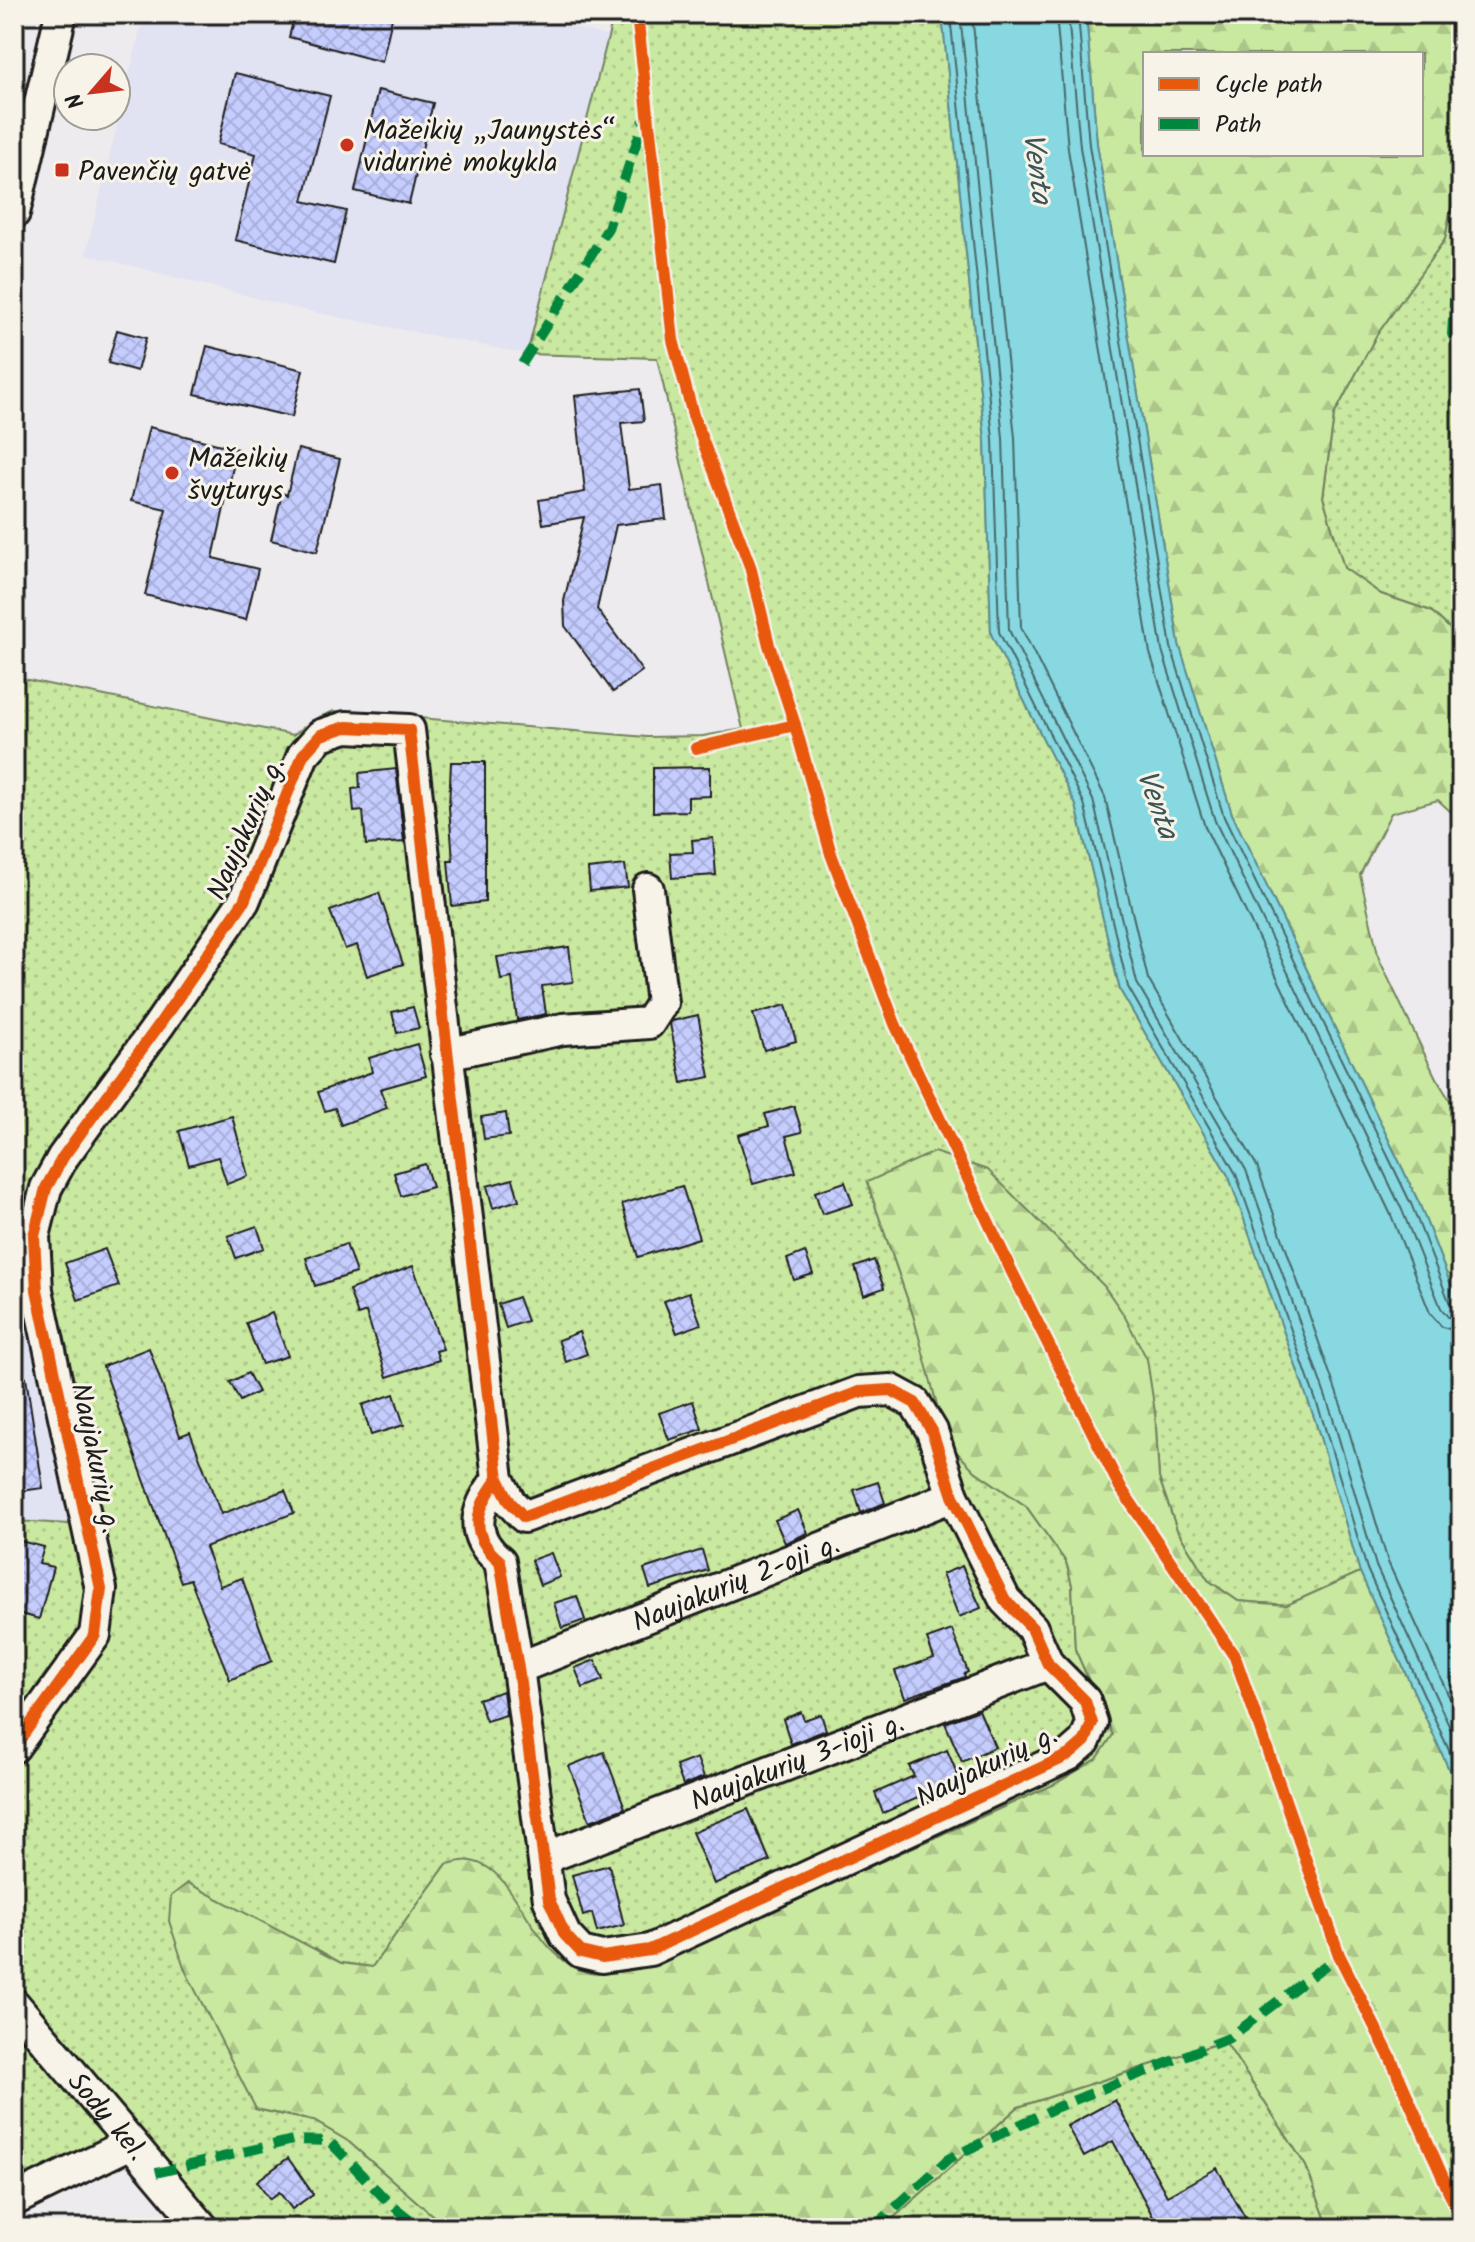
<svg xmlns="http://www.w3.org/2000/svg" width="1475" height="2242" font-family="Kalam,sans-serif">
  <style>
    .built { fill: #e1e2f2 }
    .grass { fill: url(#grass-dots); stroke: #72825e; stroke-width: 2 }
    .forest { fill: url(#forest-firs); stroke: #72825e; stroke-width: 2; fill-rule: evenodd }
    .water { fill: #87d8e0; stroke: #5c8d92; stroke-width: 2 }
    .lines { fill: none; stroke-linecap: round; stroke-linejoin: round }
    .shore { stroke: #47676a; stroke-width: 2 }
    .building { fill: url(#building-cross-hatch); stroke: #1c1c1c; stroke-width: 2 }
    .minor-casing { stroke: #1c1c1c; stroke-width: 36 }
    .minor { stroke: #f7f3e8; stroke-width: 30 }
    .quiet { stroke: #00873e; stroke-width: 10; stroke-dasharray: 20 10; stroke-linecap: butt }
    .cycleway-casing { stroke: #f7f3e8; stroke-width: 17 }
    .cycleway { stroke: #e8590c; stroke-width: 12 }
    .poi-dot { fill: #c8321e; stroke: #f7f3e8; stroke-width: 3 }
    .labels { text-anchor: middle; stroke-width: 6; stroke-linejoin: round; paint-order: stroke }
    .poi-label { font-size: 28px; fill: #1c1c1c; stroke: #f7f3e8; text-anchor: start }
    .street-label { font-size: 28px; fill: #1c1c1c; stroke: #f7f3e8 }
    .water-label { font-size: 30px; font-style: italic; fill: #3c5457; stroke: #f7f3e8 }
  </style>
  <defs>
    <pattern id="grass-dots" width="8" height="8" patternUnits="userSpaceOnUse" patternTransform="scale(2)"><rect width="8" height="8" fill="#c9e8a0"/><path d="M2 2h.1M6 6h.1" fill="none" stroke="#acc689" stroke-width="1.8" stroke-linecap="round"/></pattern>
    <pattern id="forest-firs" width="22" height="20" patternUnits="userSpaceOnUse" patternTransform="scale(2)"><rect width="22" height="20" fill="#c9e8a0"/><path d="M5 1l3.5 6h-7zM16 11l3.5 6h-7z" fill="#acc689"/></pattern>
    <pattern id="building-cross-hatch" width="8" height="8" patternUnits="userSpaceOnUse" patternTransform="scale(2)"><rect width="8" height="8" fill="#c5cdff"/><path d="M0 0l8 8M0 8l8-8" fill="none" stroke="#a9afda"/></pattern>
  </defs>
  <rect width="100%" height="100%" fill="#edebed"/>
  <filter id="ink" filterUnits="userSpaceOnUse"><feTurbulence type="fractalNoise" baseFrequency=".0125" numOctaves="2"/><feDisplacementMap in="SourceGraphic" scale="16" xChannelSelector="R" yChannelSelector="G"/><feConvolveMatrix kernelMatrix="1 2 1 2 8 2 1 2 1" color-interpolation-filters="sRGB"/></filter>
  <g filter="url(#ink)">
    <g class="built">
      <polygon points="144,14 544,14 543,19 609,37 527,354 303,310 86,254"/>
      <polygon points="14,1252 71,1525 14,1521"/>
    </g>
    <g class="grass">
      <polygon points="614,14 942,14 985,440 991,634 1076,805 1120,990 1229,1177 1315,1420 1360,1572 1287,1605 1238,1601 1208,1580 1177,1530 1159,1478 1155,1412 867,1182 913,1315 975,1471 1026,1506 1066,1562 1072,1585 1075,1649 1113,1735 1097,1759 1053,1785 639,1969 591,1973 561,1959 447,1864 372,1967 341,1963 315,1948 255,2109 314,2121 348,2141 447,2228 214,2228 14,1988 14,1764 43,1716 62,1693 47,1671 14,1720 14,1521 70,1524 14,1252 14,677 293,735 317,718 334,711 647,737 703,736 743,729 657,358 527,354"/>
      <polygon points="1461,154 1461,639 1431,611 1381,594 1344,568 1323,497 1334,415 1376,336 1445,239"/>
      <polygon points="14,2028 108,2138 14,2183"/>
      <polygon points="1225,2041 1306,2166 1329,2228 882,2228 1018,2107"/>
    </g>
    <g class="forest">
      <path d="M1086,14H1461V154L1445,239L1376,336L1334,415L1323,497L1344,568L1381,594L1431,611L1461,639V821L1438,800L1391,813L1360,875L1379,959L1436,1078L1461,1118V1311L1419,1203L1232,814L1179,644L1097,144ZM1145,54H1421V154H1145Z"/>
      <path d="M934,1152L988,1170L1104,1286L1124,1315L1147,1359L1155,1412L1159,1478L1177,1530L1208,1580L1238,1601L1287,1605L1360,1572L1461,1796V2228H1329L1306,2166L1225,2041L1018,2107L882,2228H447L348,2141L314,2121L256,2109L185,1970L169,1921L171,1896L188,1883L341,1963L372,1967L447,1864C454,1863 464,1859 471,1861C520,1869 528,1957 589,1973C603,1976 624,1970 639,1969L1053,1785L1097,1759L1113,1735L1075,1649L1072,1585L1066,1562L1026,1506L975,1471L947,1442L913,1315L867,1182Z"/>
    </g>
    <polygon class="water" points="942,14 1086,14 1097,144 1179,644 1232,814 1419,1203 1461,1311 1461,1796 1360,1572 1315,1420 1229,1177 1120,990 1076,805 991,634 985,440"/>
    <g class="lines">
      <g class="shore">
        <polyline points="950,14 993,439 999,632 1084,803 1128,987 1236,1174 1322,1418 1367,1569 1461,1777"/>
        <polyline points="960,14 1003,438 1009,630 1093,800 1137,983 1246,1170 1332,1415 1376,1566 1461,1752"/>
        <polyline points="972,14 1015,438 1021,627 1105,797 1148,979 1257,1166 1343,1411 1388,1562 1461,1723"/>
        <polyline points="1056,14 1068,149 1150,653 1205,827 1391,1215 1430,1313 1442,1327 1461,1332"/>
        <polyline points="1068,14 1080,147 1162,650 1215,821 1402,1210 1441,1308 1448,1317 1461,1320"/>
        <polyline points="1078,14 1089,145 1171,647 1224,817 1412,1206 1450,1304 1455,1309 1461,1310"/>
      </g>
    </g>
    <g class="building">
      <polygon points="295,14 393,14 382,62 289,37"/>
      <polygon points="235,73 330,96 303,201 346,211 334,264 235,240 256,154 218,144"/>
      <polygon points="378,90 433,103 409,204 355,191"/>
      <polygon points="117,330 146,338 137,371 108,363"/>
      <polygon points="207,346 303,370 292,417 195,394"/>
      <polygon points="640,389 644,421 621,423 629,489 662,485 666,519 616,525 597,609 642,671 613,692 565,626 564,601 584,517 543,524 539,500 585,492 575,396"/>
      <polygon points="149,427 237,449 213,558 258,569 246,620 145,595 166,509 131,501"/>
      <polygon points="298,449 340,459 317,552 271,540 282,493 287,495"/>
      <polygon points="451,762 485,762 485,902 452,906 448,861 453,861 449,807"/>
      <polygon points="710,767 710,796 688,797 688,811 653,812 653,768"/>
      <polygon points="396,769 404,842 366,845 363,811 354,812 352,789 360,788 359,773"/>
      <polygon points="713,838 716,875 672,878 670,853 693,852 692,840"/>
      <polygon points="625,865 628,887 590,891 588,869"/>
      <polygon points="379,893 403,964 367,976 357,945 345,949 330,911"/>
      <polygon points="569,947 573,982 542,986 546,1014 517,1020 512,978 501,980 497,957"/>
      <polygon points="786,1005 796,1041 764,1050 753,1014"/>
      <polygon points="413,1007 419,1028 397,1033 392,1012"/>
      <polygon points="698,1015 710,1077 682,1083 670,1024 672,1021"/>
      <polygon points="417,1044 426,1076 380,1089 387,1108 341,1125 335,1108 325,1111 318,1092 372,1072 369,1058"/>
      <polygon points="794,1106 802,1132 786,1136 796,1172 753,1184 738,1135 769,1126 765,1114"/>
      <polygon points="506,1113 509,1136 484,1139 481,1117"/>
      <polygon points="232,1116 248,1176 227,1184 218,1157 189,1165 179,1131"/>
      <polygon points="425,1164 432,1187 401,1196 394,1173"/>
      <polygon points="513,1179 519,1200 493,1208 487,1186"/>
      <polygon points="845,1182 853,1204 822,1214 815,1192"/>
      <polygon points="682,1186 699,1238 638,1257 622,1204"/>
      <polygon points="257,1226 264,1248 236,1258 228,1236"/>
      <polygon points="346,1244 356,1273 315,1286 306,1258"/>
      <polygon points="105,1249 119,1286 78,1300 65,1263"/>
      <polygon points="805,1252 813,1274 794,1280 787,1259"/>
      <polygon points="874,1260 884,1288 864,1295 855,1267"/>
      <polygon points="413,1266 443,1349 436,1351 439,1360 387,1377 366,1312 358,1315 349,1290"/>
      <polygon points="689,1292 701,1324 677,1333 664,1301"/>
      <polygon points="518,1297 527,1321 506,1328 498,1304"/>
      <polygon points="272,1313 288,1356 262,1364 246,1323"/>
      <polygon points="579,1332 587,1354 566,1362 558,1340"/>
      <polygon points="149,1348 180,1436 190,1432 221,1514 285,1490 294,1513 205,1547 220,1586 242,1578 272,1661 230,1680 190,1579 181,1582 103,1366"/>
      <polygon points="248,1373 258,1392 240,1401 230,1382"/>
      <polygon points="26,1377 43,1488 14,1492 14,1378"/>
      <polygon points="394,1394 404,1425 371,1435 362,1405"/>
      <polygon points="693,1401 702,1429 669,1440 659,1413"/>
      <polygon points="878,1482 885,1503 861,1513 854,1490"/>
      <polygon points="798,1510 808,1533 785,1543 775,1520"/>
      <polygon points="20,1541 44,1547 39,1564 53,1567 39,1619 14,1612 14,1565"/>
      <polygon points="702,1550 708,1570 650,1588 644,1569"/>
      <polygon points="551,1553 560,1577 540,1585 531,1560"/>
      <polygon points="962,1566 981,1608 959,1617 942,1574"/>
      <polygon points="577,1596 585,1620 562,1628 554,1603"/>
      <polygon points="952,1630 968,1672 964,1674 965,1677 905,1698 895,1671 934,1658 927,1639"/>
      <polygon points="595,1660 603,1680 583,1688 575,1668"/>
      <polygon points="503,1691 506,1715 486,1721 478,1699"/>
      <polygon points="979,1710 995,1747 962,1762 945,1723"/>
      <polygon points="801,1712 804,1720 821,1714 826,1730 791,1744 783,1719"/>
      <polygon points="947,1750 960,1780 883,1813 875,1793 914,1776 909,1766"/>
      <polygon points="604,1752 625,1808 590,1821 569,1766"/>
      <polygon points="697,1758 704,1777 683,1785 676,1766"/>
      <polygon points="748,1809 770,1861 714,1884 692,1832"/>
      <polygon points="609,1865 624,1925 597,1932 592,1913 583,1916 572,1875"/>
      <polygon points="1115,2100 1167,2196 1217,2168 1251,2228 1159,2228 1113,2141 1084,2157 1067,2126"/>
      <polygon points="288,2158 313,2194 292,2209 279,2192 270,2199 257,2181"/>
    </g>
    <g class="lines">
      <g class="minor-casing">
        <g id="minor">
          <polyline points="14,213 61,14"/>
          <polyline points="446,1054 563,1029 649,1023 662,1003 648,889"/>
          <path id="s1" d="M518,1668L953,1496"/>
          <path d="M14,1747L95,1635L101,1589L37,1290L34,1236L46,1188L63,1157L159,1025L244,901L303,755L321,735L346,727L409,730L498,1479L510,1502L524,1517L859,1392L891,1390L915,1403L932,1431L953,1496L1005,1600L1032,1628L1048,1664L1085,1701L1092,1723L1085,1741L1069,1755L650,1950L602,1957L581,1952L565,1935L549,1900L518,1668L500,1561C468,1535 475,1509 498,1479"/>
          <path id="s2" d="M545,1858L1048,1664"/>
          <path id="s3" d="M14,2004L203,2228"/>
          <polyline points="14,2200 131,2143"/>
        </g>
      </g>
      <use href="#minor" class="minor"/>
      <g class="quiet">
        <polyline points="1461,198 1452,334 1461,356"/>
        <polyline points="522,364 608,228 644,120"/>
        <polyline points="156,2173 293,2140 329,2141 389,2203 421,2228"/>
        <polyline points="873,2228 948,2159 1057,2107 1229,2038 1339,1955"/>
      </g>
      <g class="cycleway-casing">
        <g id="cycleway">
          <polyline points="637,14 673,340 693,415 750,566 769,645 795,725 696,748"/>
          <polyline points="795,725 831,854 895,1024 1011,1270 1120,1487 1235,1657 1339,1955 1391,2059 1461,2219"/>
          <path d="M14,1747L95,1635L101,1589L37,1290L34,1236L46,1188L63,1157L159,1025L244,901L303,755L321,735L346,727L409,730L498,1479L510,1502L524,1517L859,1392L891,1390L915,1403L932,1431L953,1496L1005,1600L1032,1628L1048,1664L1085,1701L1092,1723L1085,1741L1069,1755L650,1950L602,1957L581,1952L565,1935L549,1900L518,1668L500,1561C468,1535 475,1509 498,1479"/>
        </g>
      </g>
      <use href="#cycleway" class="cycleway"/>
    </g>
  </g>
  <g class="poi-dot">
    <circle cx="347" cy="145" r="8"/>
    <rect x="54" y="162" width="16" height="16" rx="4"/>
    <circle cx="172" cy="473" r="8"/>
  </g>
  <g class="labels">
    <g class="poi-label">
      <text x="363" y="139">Mažeikių „Jaunystės“<tspan x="363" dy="32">vidurinė mokykla</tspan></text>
      <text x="78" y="180">Pavenčių gatvė</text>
      <text x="188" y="467">Mažeikių<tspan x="188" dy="32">švyturys</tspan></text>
    </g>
    <g class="street-label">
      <text transform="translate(245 828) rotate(-66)" y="10">Naujakurių g.</text>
      <text transform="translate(97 1458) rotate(78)" y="10">Naujakurių g.</text>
      <text dy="10" stroke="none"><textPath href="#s1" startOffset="234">Naujakurių 2-oji g.</textPath></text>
      <text dy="10" stroke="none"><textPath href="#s2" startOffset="270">Naujakurių 3-ioji g.</textPath></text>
      <text transform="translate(986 1765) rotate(-26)" y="10">Naujakurių g.</text>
      <text dy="10" stroke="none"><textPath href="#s3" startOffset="146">Sodų kel.</textPath></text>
    </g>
    <g class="water-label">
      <text transform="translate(1038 168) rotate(82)" y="10">Venta</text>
      <text transform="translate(1158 804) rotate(70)" y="10">Venta</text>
    </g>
  </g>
  <rect width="1475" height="2242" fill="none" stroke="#f7f3e8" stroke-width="48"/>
  <rect x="24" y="24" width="1427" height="2194" fill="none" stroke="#1c1c1c" stroke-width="3" filter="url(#ink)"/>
  <rect x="1143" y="52" width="280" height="104" fill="#f7f3e8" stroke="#9f9d96" stroke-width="2"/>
  <rect x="1159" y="78" width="40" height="12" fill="#e8590c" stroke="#9f9d96" stroke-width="2"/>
  <text x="1215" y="92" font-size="24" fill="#1c1c1c">Cycle path</text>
  <rect x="1159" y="118" width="40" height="12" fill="#00873e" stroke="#9f9d96" stroke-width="2"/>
  <text x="1215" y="132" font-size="24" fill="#1c1c1c">Path</text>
  <g transform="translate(92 92) rotate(242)"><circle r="38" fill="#f7f3e8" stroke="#9f9d96" stroke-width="2"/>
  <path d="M0-6L14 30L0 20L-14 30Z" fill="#c8321e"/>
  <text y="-12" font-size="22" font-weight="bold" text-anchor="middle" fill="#1c1c1c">N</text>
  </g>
</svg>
